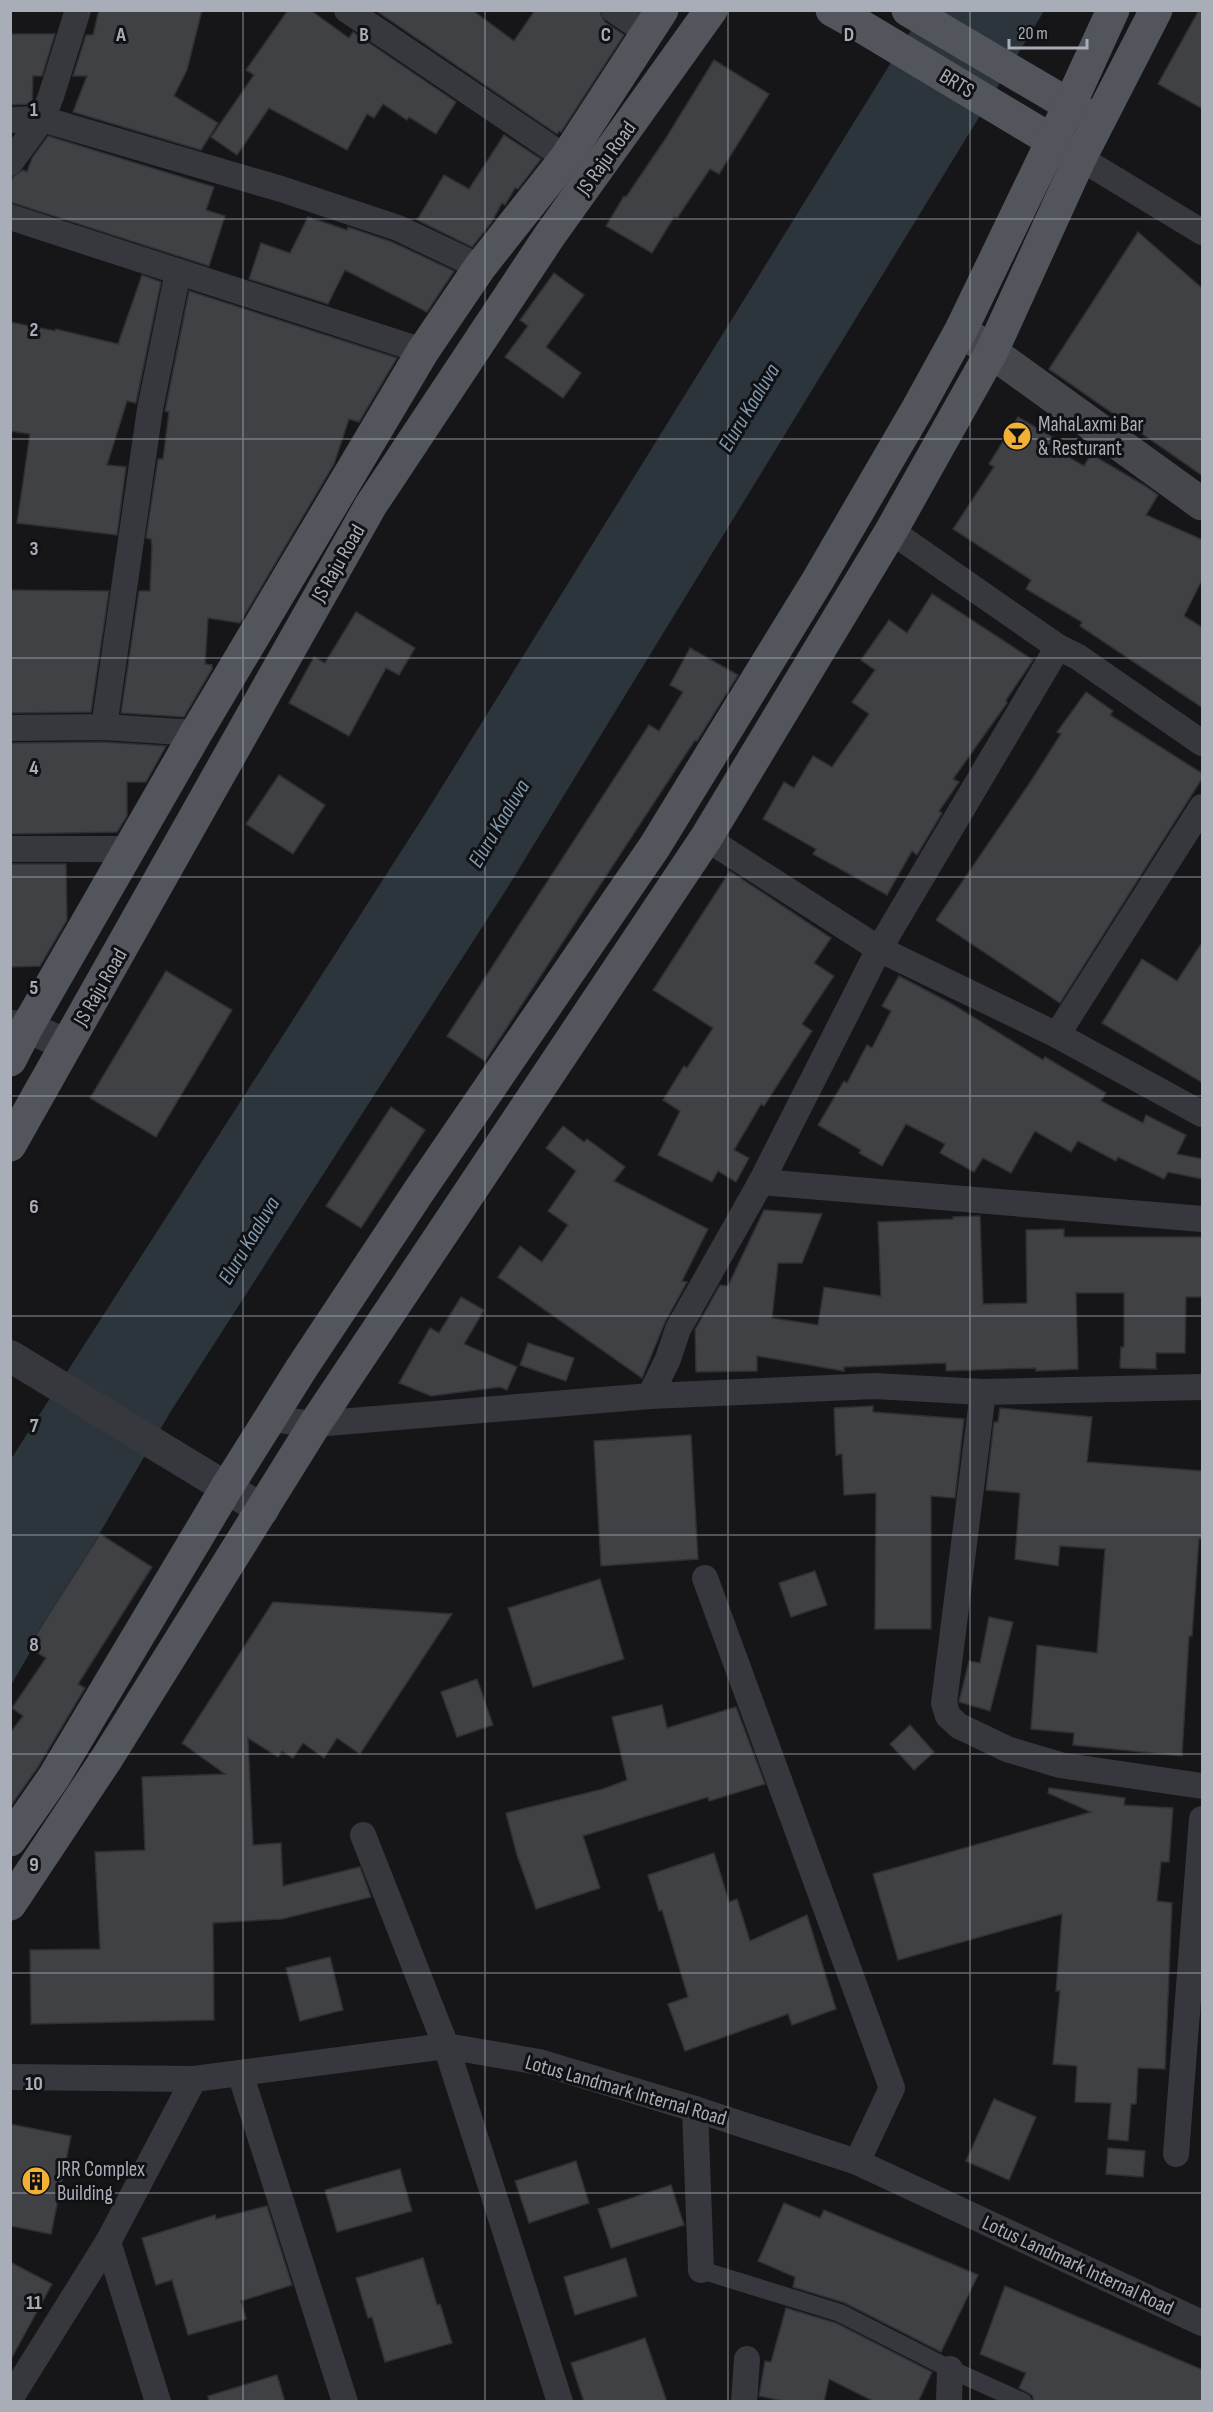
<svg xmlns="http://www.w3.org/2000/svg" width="1213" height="2412" font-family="'Sofia Sans Condensed',sans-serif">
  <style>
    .water { fill: #2c353c }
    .building { fill: #404145; stroke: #303034; stroke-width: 1.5 }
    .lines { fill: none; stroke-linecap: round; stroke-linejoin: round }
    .pedestrian { stroke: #37383d; stroke-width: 18 }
    .minor { stroke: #37383d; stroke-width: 26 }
    .tertiary { stroke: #37383d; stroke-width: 32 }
    .secondary { stroke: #45474d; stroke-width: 33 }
    .primary { stroke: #53555c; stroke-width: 33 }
    .grid { fill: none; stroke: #a8adb8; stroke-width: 1.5; stroke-opacity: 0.55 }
    .labels { text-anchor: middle; stroke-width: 6; stroke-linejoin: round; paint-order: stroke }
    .street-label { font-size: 21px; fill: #a8adb8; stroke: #111113 }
    .poi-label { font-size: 21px; fill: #a8adb8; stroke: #111113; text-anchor: start }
    .water-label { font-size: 22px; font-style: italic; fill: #7f9bb3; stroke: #111113 }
    .grid-label { font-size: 20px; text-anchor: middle; font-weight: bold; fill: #a8adb8; stroke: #111113; stroke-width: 6; stroke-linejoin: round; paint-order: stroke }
  </style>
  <rect width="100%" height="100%" fill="#161618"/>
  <polygon class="water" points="923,11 1044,11 506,890 171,1411 11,1685 11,1459 427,811"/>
  <g class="building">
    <polygon points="99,10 202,10 187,70 174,96 218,123 201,150 73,112 87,76 73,76 86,35 93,35"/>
    <polygon points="288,10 310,10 349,38 353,32 456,102 436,134 409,117 407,120 383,104 374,118 367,114 347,150 269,108 237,155 211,137 254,75 246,70"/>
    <polygon points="375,10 472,10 514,41 535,10 599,10 605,22 624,35 561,132 559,131 557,134"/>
    <polygon points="1199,10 1203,10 1203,109 1158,84"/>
    <polygon points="10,34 55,34 42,76 33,76 32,104 10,105"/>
    <polygon points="714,60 769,94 719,174 710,169 677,218 674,217 652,253 606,226 624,196 626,197 666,138"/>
    <polygon points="504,135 541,159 518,189 515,188 505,205 502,203 491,223 472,247 417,220 444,175 469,189"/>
    <polygon points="48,136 214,187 206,210 225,216 209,266 10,202 10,185 13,177 23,170 27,172 32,158"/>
    <polygon points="308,217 347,230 348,227 392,242 454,271 427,312 345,270 328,304 249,279 261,243 290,253"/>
    <polygon points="1138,232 1203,289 1203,476 1049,369"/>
    <polygon points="554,273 584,295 546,347 581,373 563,398 505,357 528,326 520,320"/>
    <polygon points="142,275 161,282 136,403 127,401 107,465 126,467 117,535 17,523 30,434 10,431 10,322 55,331 56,329 118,344"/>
    <polygon points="189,291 397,358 359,422 349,419 334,464 240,623 208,618 205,664 212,665 212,669 184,717 121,713 139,591 150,591 152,546 151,539 146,538 158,459 163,459 169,412 165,411"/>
    <polygon points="1018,417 1054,438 1049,446 1084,466 1091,454 1145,486 1158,495 1146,515 1203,540 1203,578 1184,616 1203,628 1203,708 1080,626 1082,622 1026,589 1031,580 953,529 994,467 989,464"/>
    <polygon points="10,590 109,591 91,712 10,713"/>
    <polygon points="932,594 1033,660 1006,700 1007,703 953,779 959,782 939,811 942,813 917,855 912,851 887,895 813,854 816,849 763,819 784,782 794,788 813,756 832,767 869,714 852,702 875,670 861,660 889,620 907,633"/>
    <polygon points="356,612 415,648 399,675 386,668 349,736 289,703 314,657 325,663"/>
    <polygon points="690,648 738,675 697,741 695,740 485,1061 447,1036 649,725 659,731 683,692 670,685"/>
    <polygon points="1086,692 1113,711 1110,715 1203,774 1203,777 1060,1003 936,920 1031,781 1061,734 1057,732"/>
    <polygon points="104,742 166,746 146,782 127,782 127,816 117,832 10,834 10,743"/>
    <polygon points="279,775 325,805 293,854 246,824"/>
    <polygon points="10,864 66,864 67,920 40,966 10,967"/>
    <polygon points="730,871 831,938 814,963 834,976 802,1024 812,1031 764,1106 761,1104 734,1150 749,1158 736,1182 718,1171 712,1182 658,1155 680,1111 663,1100 684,1066 687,1068 713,1028 653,990"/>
    <polygon points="1203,941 1203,1083 1102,1023 1142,959 1177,981"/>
    <polygon points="166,971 232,1010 156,1137 90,1098"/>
    <polygon points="899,976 952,1004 1043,1060 1045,1057 1106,1093 1101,1101 1143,1123 1146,1115 1186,1135 1177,1154 1203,1159 1203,1179 1168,1172 1164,1179 1118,1157 1116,1161 1078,1141 1071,1152 1035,1131 1011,1173 983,1158 974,1172 940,1153 945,1144 906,1124 882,1166 859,1153 861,1150 818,1125 844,1081 847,1083 867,1045 872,1048 891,1011 882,1006"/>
    <polygon points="391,1107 425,1130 361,1228 326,1206"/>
    <polygon points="563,1126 584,1142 587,1139 625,1167 614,1181 708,1229 682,1281 687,1282 665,1322 642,1378 498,1277 520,1246 542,1262 568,1225 548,1211 576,1171 546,1148"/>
    <polygon points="764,1210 822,1214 802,1263 778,1263 772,1318 818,1325 824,1287 881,1296 878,1222 953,1219 953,1217 980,1216 983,1304 1027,1303 1026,1230 1064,1229 1064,1237 1203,1237 1203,1297 1186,1297 1185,1353 1156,1353 1156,1369 1120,1368 1121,1347 1124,1347 1124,1293 1076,1293 1078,1369 1036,1371 1036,1368 946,1371 946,1363 844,1367 844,1371 757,1356 757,1371 696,1372 695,1330 720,1285 728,1286"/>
    <polygon points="461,1297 484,1310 464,1344 517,1367 507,1390 500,1387 431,1396 399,1383 430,1328 439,1333"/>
    <polygon points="528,1343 574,1358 566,1381 520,1365"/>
    <polygon points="873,1406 873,1412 964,1419 955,1498 931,1496 931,1629 875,1629 876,1493 844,1495 842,1454 836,1455 834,1408"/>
    <polygon points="1000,1408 1092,1417 1087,1462 1203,1471 1202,1539 1199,1539 1192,1636 1189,1636 1182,1756 1073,1745 1074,1733 1031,1729 1037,1645 1097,1653 1105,1549 1060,1546 1058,1566 1015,1559 1020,1493 986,1490 994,1422 998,1422"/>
    <polygon points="691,1435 698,1559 601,1566 594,1441"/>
    <polygon points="100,1534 152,1567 78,1684 85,1688 38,1767 10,1807 10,1733 23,1716 12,1708 46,1658 28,1647"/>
    <polygon points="815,1571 827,1605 791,1617 779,1583"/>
    <polygon points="600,1579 624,1659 533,1687 508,1608"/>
    <polygon points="273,1602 452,1614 360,1754 337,1738 324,1758 303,1743 293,1758 282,1751 278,1757 248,1738 253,1845 281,1843 283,1886 360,1867 371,1897 282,1919 213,1923 214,2020 31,2024 30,1950 100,1949 95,1852 145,1850 142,1777 225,1774 182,1743"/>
    <polygon points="989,1617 1013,1622 990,1711 959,1702 969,1661 980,1663"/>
    <polygon points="477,1679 493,1725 457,1737 441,1692"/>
    <polygon points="662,1705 667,1728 736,1707 765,1784 709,1801 708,1797 583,1836 600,1888 536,1909 517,1855 506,1813 603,1789 627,1780 612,1717"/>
    <polygon points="910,1725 934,1752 914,1770 890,1744"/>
    <polygon points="1049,1788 1125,1798 1124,1805 1173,1808 1169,1862 1161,1862 1157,1901 1172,1903 1165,2069 1138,2068 1136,2104 1131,2104 1128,2141 1108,2139 1111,2103 1075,2102 1077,2066 1053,2064 1060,1991 1056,1991 1062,1914 898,1960 873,1874 1091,1812 1048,1793"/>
    <polygon points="714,1853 729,1902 737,1899 750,1941 807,1915 836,2009 792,2025 788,2014 685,2051 668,2004 688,1997 662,1910 659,1911 648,1875"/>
    <polygon points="330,1957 343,2010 300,2021 286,1968"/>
    <polygon points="994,2099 1036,2117 1009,2180 966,2161"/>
    <polygon points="10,2124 71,2136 51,2234 10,2226"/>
    <polygon points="1108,2148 1145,2151 1143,2177 1106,2174"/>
    <polygon points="576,2161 589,2203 529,2223 515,2181"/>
    <polygon points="400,2169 412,2211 337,2232 325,2190"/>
    <polygon points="671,2185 684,2225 611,2248 598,2209"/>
    <polygon points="784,2203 820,2218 824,2210 978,2275 941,2352 845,2303 793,2287 795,2277 758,2261"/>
    <polygon points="267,2206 292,2285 241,2301 246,2319 188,2335 172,2280 156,2285 142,2238 215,2215 216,2219"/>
    <polygon points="423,2258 437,2305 440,2304 452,2343 385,2362 372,2317 368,2318 356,2278"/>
    <polygon points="626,2258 637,2296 575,2315 564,2277"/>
    <polygon points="10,2262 52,2284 10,2361"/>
    <polygon points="1005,2286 1203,2370 1203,2402 1034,2402 1032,2395 1019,2388 1026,2373 980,2354"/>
    <polygon points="786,2308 836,2323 932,2372 918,2402 875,2402 829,2379 824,2402 788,2402 759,2396 765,2361 771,2362"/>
    <polygon points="645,2338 667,2402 584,2402 571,2363"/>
    <polygon points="277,2375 285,2402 209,2402 208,2396"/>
  </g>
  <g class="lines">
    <polyline class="pedestrian" points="701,2270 840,2313 950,2369 1023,2402"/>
    <g class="minor">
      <polyline points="347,10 566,158"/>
      <polyline points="614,10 648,33"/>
      <polyline points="10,120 42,119 281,189 398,228 480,267"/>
      <polyline points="1080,158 1202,232"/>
      <polyline points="10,163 42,119 51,96 78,10"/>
      <polyline points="10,217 423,351"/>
      <polyline points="891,531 1058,647"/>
      <polyline points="104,727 150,409 178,272"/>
      <polyline points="10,728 104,727 196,733"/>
      <polyline points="706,838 879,949 1057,1035 1202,1114"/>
      <polyline points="10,849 130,849"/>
      <polyline points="1057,1035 1202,807"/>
      <polyline points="761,1182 1202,1219"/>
      <polyline points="983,1392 944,1703 948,1716 959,1726 1007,1749 1060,1765 1202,1786"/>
      <polyline points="650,1396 668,1359 678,1329 761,1182 879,949 1058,647 1078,657 1202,743"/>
      <polyline points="269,1419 315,1424 650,1396 874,1386 983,1392 1202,1387"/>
      <polyline points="705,1578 892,2088 857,2162"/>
      <polyline points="363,1835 446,2046 560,2402"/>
      <polyline points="240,2073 345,2402"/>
      <polyline points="10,2077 194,2079 446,2046 539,2062 695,2109 857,2162 1202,2323"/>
      <polyline points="695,2109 701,2270"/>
      <polyline points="1176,2154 1202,1819"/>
      <polyline points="108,2242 158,2402"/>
      <polyline points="10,2399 108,2242 194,2079"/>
      <polyline points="744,2402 747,2359"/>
      <polyline points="949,2402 950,2369"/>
    </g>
    <g class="tertiary">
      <polyline points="10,1026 27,1027 67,1045"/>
      <polyline points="10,1356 263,1510"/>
    </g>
    <polyline class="secondary" points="961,330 1202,504"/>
    <g class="primary">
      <polyline points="832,10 861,26 1071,152"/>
      <polyline points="908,10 1088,116"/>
      <polyline points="10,1060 27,1027 196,733 423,351 480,267 566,158 662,10"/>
      <polyline points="10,1145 371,505 550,235 711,10"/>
      <polyline points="10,1840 54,1777 227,1487 301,1369 419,1191 655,846 818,580 918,408 961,330 1069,106 1113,10"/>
      <polyline points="10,1904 107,1758 315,1424 706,838 891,531 992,351 1080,158 1156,10"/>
    </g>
  </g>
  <path class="grid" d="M243,10V2402M485,10V2402M728,10V2402M970,10V2402M10,219H1202M10,439H1202M10,658H1202M10,877H1202M10,1096H1202M10,1316H1202M10,1535H1202M10,1754H1202M10,1973H1202M10,2193H1202"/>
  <defs>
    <g id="bar-disc" transform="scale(1.5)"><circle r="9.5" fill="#f2b134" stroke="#111113"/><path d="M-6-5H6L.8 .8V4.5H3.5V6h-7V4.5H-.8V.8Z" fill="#111"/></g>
    <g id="building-disc" transform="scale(1.5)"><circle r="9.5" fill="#f2b134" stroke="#111113"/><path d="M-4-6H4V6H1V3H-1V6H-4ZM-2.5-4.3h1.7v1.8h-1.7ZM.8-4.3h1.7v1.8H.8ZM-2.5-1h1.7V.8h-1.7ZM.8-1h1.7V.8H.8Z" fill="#111"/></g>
  </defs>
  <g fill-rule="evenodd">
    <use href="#bar-disc" x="1017" y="436"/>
    <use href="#building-disc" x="36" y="2181"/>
  </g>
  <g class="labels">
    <g class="street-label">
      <text transform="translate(957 83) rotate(31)" y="7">BRTS</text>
      <text transform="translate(606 158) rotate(-54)" y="7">JS Raju Road</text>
      <text transform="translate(338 563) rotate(-60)" y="7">JS Raju Road</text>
      <text transform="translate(100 987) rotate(-60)" y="7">JS Raju Road</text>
      <text transform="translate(626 2090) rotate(16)" y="7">Lotus Landmark Internal Road</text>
      <text transform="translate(1078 2265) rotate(25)" y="7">Lotus Landmark Internal Road</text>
    </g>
    <g class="poi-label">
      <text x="1038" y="431">MahaLaxmi Bar<tspan x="1038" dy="24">&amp; Resturant</tspan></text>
      <text x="57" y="2176">JRR Complex<tspan x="57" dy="24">Building</tspan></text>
    </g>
    <g class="water-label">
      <text transform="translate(748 407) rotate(-59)" y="8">Eluru Kaaluva</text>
      <text transform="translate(498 823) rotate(-59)" y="8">Eluru Kaaluva</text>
      <text transform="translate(248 1240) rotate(-59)" y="8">Eluru Kaaluva</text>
    </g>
  </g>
  <g class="grid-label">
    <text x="121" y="41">A</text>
    <text x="364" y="41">B</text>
    <text x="606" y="41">C</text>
    <text x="849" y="41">D</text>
    <text x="34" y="116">1</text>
    <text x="34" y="336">2</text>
    <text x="34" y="555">3</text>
    <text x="34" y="774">4</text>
    <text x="34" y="994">5</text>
    <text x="34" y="1213">6</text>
    <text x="34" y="1432">7</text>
    <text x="34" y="1651">8</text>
    <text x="34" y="1871">9</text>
    <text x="34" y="2090">10</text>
    <text x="34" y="2309">11</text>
  </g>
  <rect width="1213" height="2412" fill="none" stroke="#a8adb8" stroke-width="24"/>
  <path d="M1009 39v9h78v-9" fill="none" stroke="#a8adb8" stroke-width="3"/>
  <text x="1018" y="39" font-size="18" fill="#a8adb8" stroke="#111113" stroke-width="4.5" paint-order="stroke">20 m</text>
</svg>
